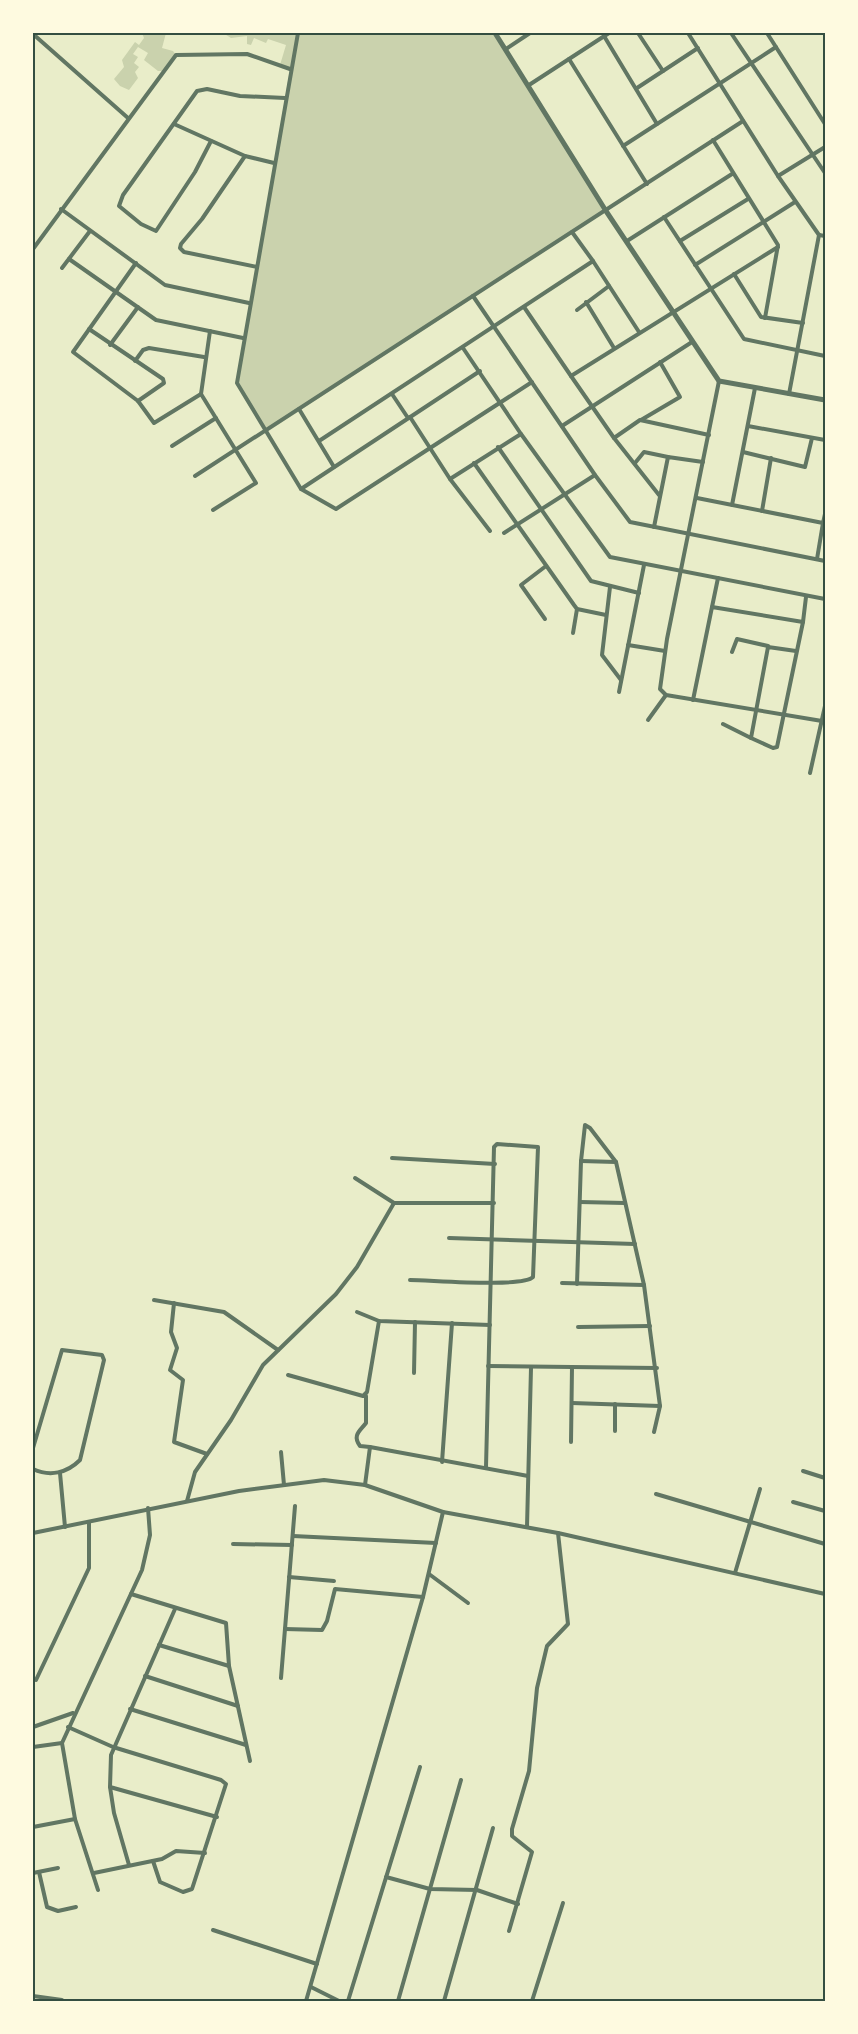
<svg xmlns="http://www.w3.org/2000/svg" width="858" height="2034" font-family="'Sofia Sans Condensed',sans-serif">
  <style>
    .green { fill: #cad2ad }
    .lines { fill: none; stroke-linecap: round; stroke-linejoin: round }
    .minor { stroke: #617663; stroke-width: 4 }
    .tertiary { stroke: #617663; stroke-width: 5 }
    .neatline { fill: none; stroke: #344e41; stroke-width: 2 }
  </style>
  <rect width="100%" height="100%" fill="#e9edc9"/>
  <g class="green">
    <polygon points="142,33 166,33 162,48 173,51 176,55 163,71 158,71 144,60 148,53 138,47 133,54 138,57 134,63 139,67 135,72 138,78 129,90 120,86 114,79 124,67 122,60 135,42 139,45 144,38"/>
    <polygon points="223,33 495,33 606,211 267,432 237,383 290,69 280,65 286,45 268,39 266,43 254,38 251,45 247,44 247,36 231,38"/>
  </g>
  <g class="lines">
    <g class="minor">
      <polyline points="298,33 237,383 301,489 336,509 532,382"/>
      <polyline points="638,33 663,71"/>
      <polyline points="688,33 778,176 819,235"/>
      <polyline points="731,33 825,173"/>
      <polyline points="767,33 825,124"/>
      <polyline points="33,34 128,118"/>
      <polyline points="604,36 657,124"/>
      <polyline points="506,49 530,33"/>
      <polyline points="569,59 647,184"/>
      <polyline points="529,85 609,33"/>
      <polyline points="637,88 698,48"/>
      <polyline points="174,124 245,156 202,219 181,244 180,248 184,252 257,267"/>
      <polyline points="713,140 778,245 765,318"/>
      <polyline points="211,141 195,172 156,231 141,224 119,206 123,195 197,91 207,89 240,96 285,98"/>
      <polyline points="623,146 776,47"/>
      <polyline points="245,156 274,163"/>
      <polyline points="778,176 825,147"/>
      <polyline points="61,209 165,285 249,303"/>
      <polyline points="664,217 744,339 825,356"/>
      <polyline points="572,232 593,261"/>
      <polyline points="819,235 825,236"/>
      <polyline points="627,241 732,174"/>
      <polyline points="680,241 748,199"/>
      <polyline points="33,249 176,55 247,54 290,69"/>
      <polyline points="69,259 156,320 243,338"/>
      <polyline points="136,263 73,352 138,401 154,423 201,394"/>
      <polyline points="695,265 795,202"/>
      <polyline points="62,268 90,231"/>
      <polyline points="734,274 761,317 803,323"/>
      <polyline points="473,296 595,475 630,522 825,561"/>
      <polyline points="586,302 614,348"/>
      <polyline points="524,307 571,376 778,247"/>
      <polyline points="577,310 609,286"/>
      <polyline points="89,329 163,379 164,383 138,401"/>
      <polyline points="210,331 201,394 256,483 213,510"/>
      <polyline points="110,345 138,307"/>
      <polyline points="463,348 521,434 610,557 825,599"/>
      <polyline points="135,361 143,350 149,348 204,357"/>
      <polyline points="571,376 614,438 640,420 709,435"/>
      <polyline points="719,381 667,639 660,689 666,695 822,721"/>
      <polyline points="392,394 408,418"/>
      <polyline points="789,394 819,235"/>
      <polyline points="299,409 334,467"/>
      <polyline points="410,417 450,479 490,531"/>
      <polyline points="641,420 680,397 660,362"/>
      <polyline points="562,426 692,342"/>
      <polyline points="748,426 825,440"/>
      <polyline points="614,438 659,495"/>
      <polyline points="319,441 593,261 639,332"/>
      <polyline points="172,446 216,418"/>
      <polyline points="498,447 591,581 639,593"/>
      <polyline points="743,452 805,467 812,438"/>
      <polyline points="474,463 574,605 577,609 606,615"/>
      <polyline points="635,463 644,452 668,457"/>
      <polyline points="195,476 743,121"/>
      <polyline points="450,479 521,434"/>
      <polyline points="301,489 480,371"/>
      <polyline points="697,498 823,523 825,514"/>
      <polyline points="732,505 755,388"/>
      <polyline points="762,511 771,458"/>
      <polyline points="654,527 668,457 703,462"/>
      <polyline points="504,533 595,475"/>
      <polyline points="817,559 823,523"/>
      <polyline points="610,587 602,655 621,680"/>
      <polyline points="712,607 718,578"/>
      <polyline points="545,619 521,585 546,566"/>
      <polyline points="573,633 577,609"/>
      <polyline points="628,645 665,651"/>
      <polyline points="732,652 737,639 768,646"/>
      <polyline points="619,692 644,565"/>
      <polyline points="693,700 712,607 803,622 806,597"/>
      <polyline points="648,720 666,695"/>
      <polyline points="723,724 751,738 768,647 796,651"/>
      <polyline points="751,738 773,748 777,747 803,622"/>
      <polyline points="810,773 825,706"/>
      <polyline points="392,1158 495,1164"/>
      <polyline points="581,1161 616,1162"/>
      <polyline points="355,1178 394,1203 494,1203"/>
      <polyline points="580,1202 625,1203"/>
      <polyline points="449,1238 635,1244"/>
      <path d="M410,1280C431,1280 522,1288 533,1277L538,1147L497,1144L494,1147L486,1467"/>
      <polyline points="562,1283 644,1285"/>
      <polyline points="577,1284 581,1161 585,1125 590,1128 616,1162 644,1285 660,1406 654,1432"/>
      <polyline points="154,1300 224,1312 278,1350"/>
      <polyline points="174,1303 171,1332 177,1348 170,1370 183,1380 174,1442 207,1454"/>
      <polyline points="357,1312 379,1321 490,1325"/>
      <polyline points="578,1327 650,1326"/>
      <polyline points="488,1366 657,1368"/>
      <polyline points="414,1373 415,1322"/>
      <polyline points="288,1375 363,1396 367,1392 379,1321"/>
      <path d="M366,1396V1423C360,1431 352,1435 360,1446L370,1447"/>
      <polyline points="572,1403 660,1406"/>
      <polyline points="615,1404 615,1431"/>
      <polyline points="571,1442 572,1367"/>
      <path d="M33,1448L62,1350L102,1355L104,1360L80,1460C67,1473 50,1477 33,1469"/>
      <polyline points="281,1452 284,1485"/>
      <polyline points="442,1462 452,1323"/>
      <polyline points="803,1471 825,1478"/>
      <polyline points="60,1473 65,1527"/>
      <polyline points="365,1485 370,1447 528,1476"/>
      <polyline points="656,1494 825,1544"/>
      <polyline points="187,1501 195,1472 231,1420 263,1365 336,1294 357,1267 394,1203"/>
      <polyline points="793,1502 825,1511"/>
      <polyline points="527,1527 531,1368"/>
      <polyline points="33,1533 239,1491 324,1480 365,1485 443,1512 558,1533 568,1624 547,1646 537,1688 529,1771 512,1829 512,1836 532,1852 509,1931"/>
      <polyline points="558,1533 825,1594"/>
      <polyline points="293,1536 436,1543"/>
      <polyline points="233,1544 292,1545"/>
      <polyline points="735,1573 760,1489"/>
      <polyline points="429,1574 468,1603"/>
      <polyline points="289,1577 334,1581"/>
      <polyline points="131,1594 226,1623 229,1666 250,1761"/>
      <polyline points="285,1629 322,1630 327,1621 335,1589 423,1597"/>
      <polyline points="159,1645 229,1666"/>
      <polyline points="145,1676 238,1706"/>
      <polyline points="281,1678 295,1506"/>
      <polyline points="36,1680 89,1568 89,1522"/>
      <polyline points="130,1709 246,1745"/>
      <polyline points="33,1727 73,1713"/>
      <polyline points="68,1727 113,1747 221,1780 226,1784 192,1889 183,1892 160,1882 153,1861"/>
      <polyline points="33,1747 62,1743"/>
      <polyline points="110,1787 217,1817"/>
      <polyline points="33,1827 75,1819"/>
      <polyline points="129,1865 114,1813 110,1787 111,1755 175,1609"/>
      <polyline points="39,1872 47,1907 58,1911 76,1907"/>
      <polyline points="33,1873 58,1868"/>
      <polyline points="94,1873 162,1859 176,1851 205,1853"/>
      <polyline points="386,1877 430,1889 477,1890 518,1904"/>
      <polyline points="98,1890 75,1819 62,1743 142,1570 150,1535 148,1508"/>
      <polyline points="213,1930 317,1964"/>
      <polyline points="311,1987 339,2001"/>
      <polyline points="33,1996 62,2000"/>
      <polyline points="306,2001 423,1597 443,1512"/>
      <polyline points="348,2001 420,1767"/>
      <polyline points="398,2001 461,1780"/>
      <polyline points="444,2001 493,1828"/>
      <polyline points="532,2001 563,1903"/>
    </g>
    <polyline class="tertiary" points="495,33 606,211 719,381 825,400"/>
  </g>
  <rect width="858" height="2034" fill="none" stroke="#fefae0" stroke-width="69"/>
  <rect x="34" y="34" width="790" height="1966" class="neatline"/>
</svg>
